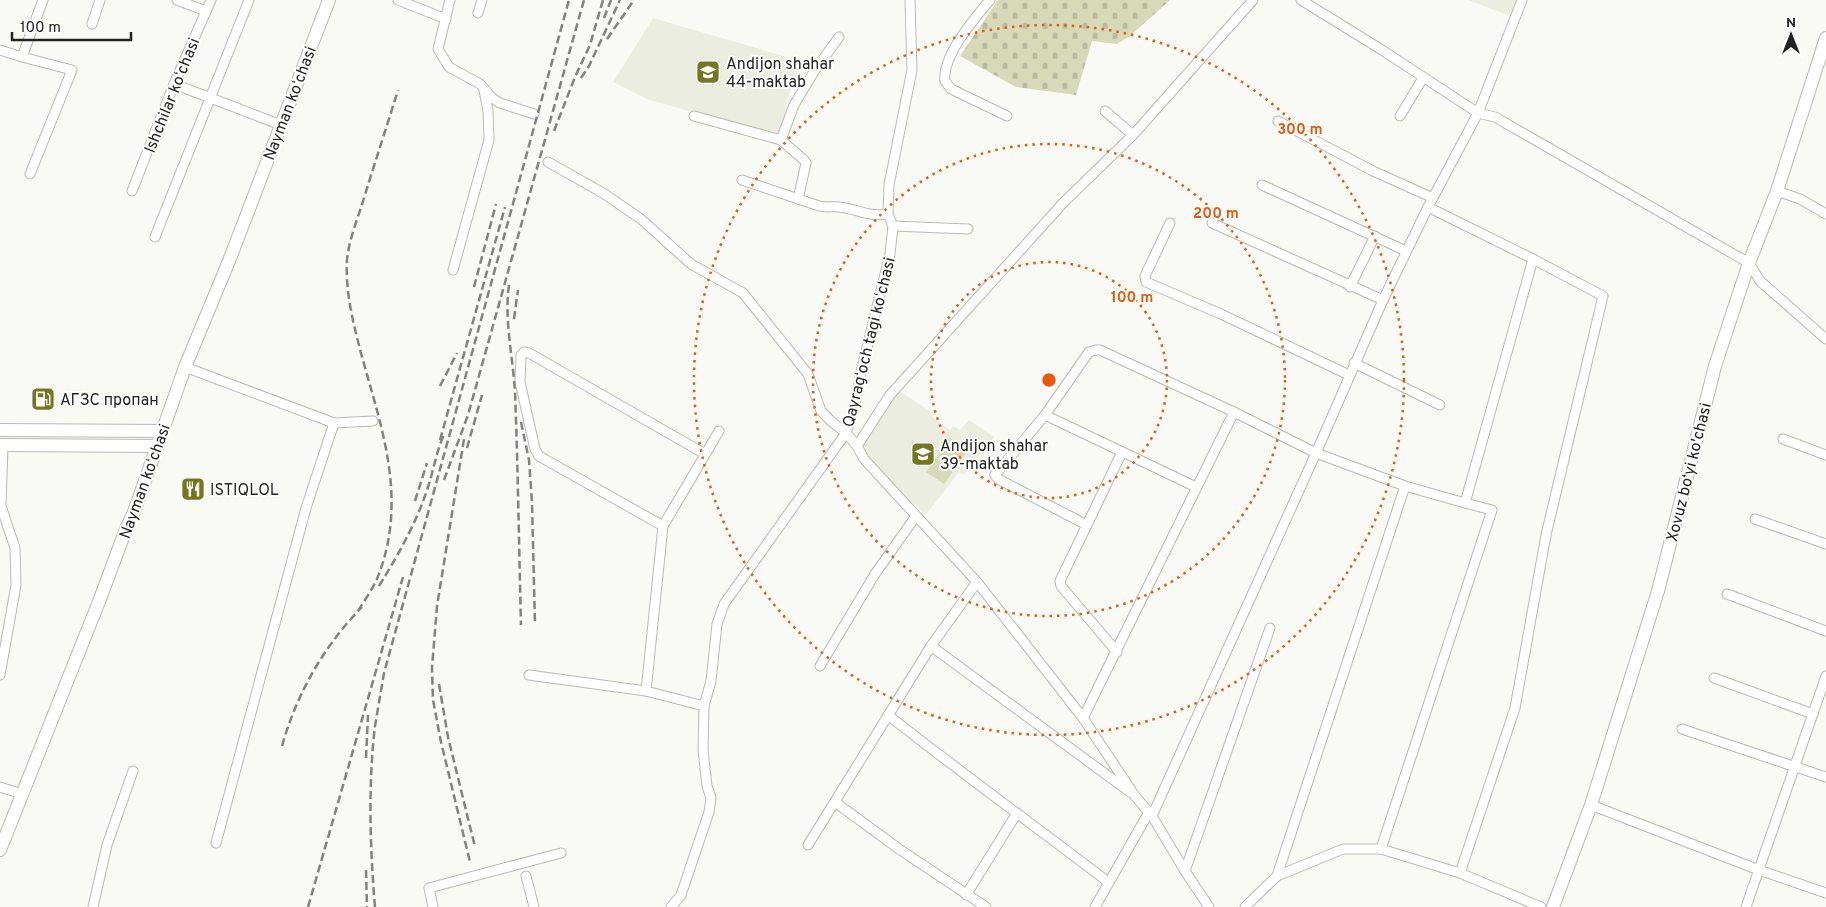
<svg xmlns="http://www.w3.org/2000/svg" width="1826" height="907" font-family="Overpass,sans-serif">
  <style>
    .built { fill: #ecede1 }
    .grass { fill: #d7dab9 }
    .cemetery { fill: url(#cemetery-stones) }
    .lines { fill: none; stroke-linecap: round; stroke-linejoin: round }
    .minor-casing { stroke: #babab5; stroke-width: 11 }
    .secondary-casing { stroke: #babab5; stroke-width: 14 }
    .minor { stroke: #fff; stroke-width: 9 }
    .secondary { stroke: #fff; stroke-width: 12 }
    .rail { stroke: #828380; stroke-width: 2.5; stroke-dasharray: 8 4; stroke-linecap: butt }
    .ring { fill: none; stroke: #e8590c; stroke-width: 2.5; stroke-dasharray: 2.5 5 }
    .labels { text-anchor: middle; stroke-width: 4; stroke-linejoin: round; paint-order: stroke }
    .poi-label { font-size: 16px; fill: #222321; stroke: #fff; text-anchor: start }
    .street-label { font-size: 16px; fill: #222321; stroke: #fff }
    .centre { fill: #e8590c; stroke: #fff; stroke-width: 2.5 }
    .ring-label { font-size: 15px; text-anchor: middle; font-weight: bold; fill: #e8590c; stroke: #fff; stroke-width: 4; stroke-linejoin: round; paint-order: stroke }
  </style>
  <defs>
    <pattern id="cemetery-stones" width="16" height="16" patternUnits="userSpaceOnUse" patternTransform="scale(1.25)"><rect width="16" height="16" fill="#d7dab9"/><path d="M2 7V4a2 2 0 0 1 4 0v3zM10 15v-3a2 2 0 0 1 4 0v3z" fill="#b8bb9f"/></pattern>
  </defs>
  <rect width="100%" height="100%" fill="#f9faf5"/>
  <g class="built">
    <polygon points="1468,0 1516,0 1510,16"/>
    <polygon points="653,18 801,61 785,107 789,110 778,137 647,99 613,82"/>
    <polygon points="898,390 934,414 932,417 950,430 953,426 960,430 969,420 994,437 964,475 959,472 926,515 868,461 860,449"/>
  </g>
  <polygon class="grass" points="950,438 968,450 944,484 926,472"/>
  <polygon class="cemetery" points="998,0 1170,0 1130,36 1117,44 1092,41 1076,95 1016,87 960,56"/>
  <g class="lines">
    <g class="minor-casing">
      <g id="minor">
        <polyline points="177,0 206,11"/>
        <polyline points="398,0 446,19"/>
        <polyline points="450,0 438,49 449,67 480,84 492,98 500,103 534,114"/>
        <path d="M990,0C974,19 942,56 945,81L951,89L1007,116"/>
        <polyline points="1301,0 1382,50 1478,113 1495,117 1749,263 1760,281 1826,339"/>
        <polyline points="478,13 482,0"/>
        <polyline points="92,24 100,0"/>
        <polyline points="0,50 22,57"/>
        <polyline points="174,84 281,125"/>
        <polyline points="1105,111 1133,135"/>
        <polyline points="694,116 781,140 804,160 806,163 798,199"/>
        <polyline points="1400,116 1423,78"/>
        <polyline points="1278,121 1373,171 1433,198"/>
        <polyline points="781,140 794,105 815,70 839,37"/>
        <polyline points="548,162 603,193 641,219 691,264 743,293 808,374 821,411 832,422 846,433 857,446 864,459 977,582 1083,718 1135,796 1152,816 1185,871 1209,907"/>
        <polyline points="30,174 72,70 22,57 43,0"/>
        <path d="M742,180L819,206C826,208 832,206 839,207C858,209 866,217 888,214"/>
        <polyline points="1262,185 1406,251"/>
        <polyline points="132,191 174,84 211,0"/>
        <polyline points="1777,191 1800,199 1826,214"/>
        <polyline points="1428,207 1533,259 1603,296 1546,535 1515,708 1460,873"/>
        <polyline points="1170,223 1145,276 1146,282 1221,314 1349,375"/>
        <polyline points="1212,223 1383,300"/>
        <polyline points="893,226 968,229"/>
        <polyline points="155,237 249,0"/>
        <polyline points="453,270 489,140 488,111 484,90"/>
        <polyline points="1350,287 1375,236"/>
        <polyline points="1354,363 1440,405"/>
        <polyline points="185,367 334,423 306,508 216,843"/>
        <polyline points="1045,415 1196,487"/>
        <polyline points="334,423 373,421"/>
        <polyline points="1783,439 1826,455"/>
        <polyline points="857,446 890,395 1063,203 1133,135 1253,0"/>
        <polyline points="1755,519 1826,544"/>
        <polyline points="1087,525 998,479 995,475 1045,415 1089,352 1096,350 1100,350 1234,412"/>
        <polyline points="663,526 539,456 535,449 520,382 521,355 524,352 529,353 705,454"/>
        <polyline points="1727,594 1826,631"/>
        <polyline points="931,646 1130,792"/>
        <polyline points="1117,652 1061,586 1060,581 1122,452"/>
        <polyline points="820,666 875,574 916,516"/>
        <polyline points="0,675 16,585 15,548 1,506 3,445"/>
        <polyline points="529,675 646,691 704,706"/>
        <polyline points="1714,678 1813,714"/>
        <polyline points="646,691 663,526 719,431"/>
        <path d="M888,715C960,772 1035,826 1108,882"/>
        <polyline points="1083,718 1234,412 1316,453 1405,486 1465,503"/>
        <polyline points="1682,729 1826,777"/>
        <polyline points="0,787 22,794"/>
        <polyline points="835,802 899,849 986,907"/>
        <polyline points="1591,805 1759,870 1826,893"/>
        <polyline points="1152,816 1316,453 1383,300 1428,207 1478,113 1522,0"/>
        <polyline points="808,845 931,646 977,582"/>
        <polyline points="1381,849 1492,510 1465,503 1533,259"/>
        <polyline points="1185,871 1270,628"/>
        <polyline points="526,876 534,907"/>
        <polyline points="1277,876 1405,486"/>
        <polyline points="966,895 1017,813"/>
        <polyline points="93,907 107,845 133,771"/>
        <polyline points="433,907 429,888 561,853"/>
        <polyline points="671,907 681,895 709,812 711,798 707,786 703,750 704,706 711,681 717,624 724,604 846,433 855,405 861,372 890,254 893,226 888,214 889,185 912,70 910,0"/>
        <polyline points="1095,907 1149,812"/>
        <polyline points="1245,907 1277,876 1343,849 1381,849 1460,873 1541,907"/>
        <polyline points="1746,907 1826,676"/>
      </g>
    </g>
    <g class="secondary-casing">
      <g id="secondary">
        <polyline points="0,430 162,431"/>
        <polyline points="0,445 158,446"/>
        <polyline points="0,850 100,599 126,529 134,512 185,367 229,261 329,0"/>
        <polyline points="1553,907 1591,805 1658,591 1715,366 1749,263 1777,191 1826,38"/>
      </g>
    </g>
    <use href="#minor" class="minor"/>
    <use href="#secondary" class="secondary"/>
    <g class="rail">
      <polyline points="604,18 611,0"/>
      <polyline points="607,39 634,0"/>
      <polyline points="581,78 589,66 620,0"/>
      <polyline points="554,131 575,77 590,45 603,0"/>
      <path d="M509,285C504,319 513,358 515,392C518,470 519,548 521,625"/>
      <polyline points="474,287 496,204"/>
      <polyline points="514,319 518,290"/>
      <polyline points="440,386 457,353"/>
      <polyline points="521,422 529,460 532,502 535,625"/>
      <polyline points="464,439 437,606 432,668 433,700 441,742 470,862"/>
      <polyline points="440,440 505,207"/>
      <polyline points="467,448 482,395"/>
      <polyline points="444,480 468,415 584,0"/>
      <polyline points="415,501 427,463"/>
      <path d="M379,586C398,555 417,522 428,487C434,469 436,452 444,435"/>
      <path d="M358,611C364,601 372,590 377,579C408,502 383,432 362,357C354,326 345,293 347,260C349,239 358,218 364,198C375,162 387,126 398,90"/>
      <polyline points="439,684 448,737 475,847"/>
      <path d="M282,746C297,693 324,646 362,607"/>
      <polyline points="366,758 368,715"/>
      <polyline points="366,870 367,907"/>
      <polyline points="308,907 403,577"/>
      <path d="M375,907C370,848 368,785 375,726C378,708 381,691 384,673L569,0"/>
    </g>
  </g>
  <g class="ring">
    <circle cx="1049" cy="380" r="118"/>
    <circle cx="1049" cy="380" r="236"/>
    <circle cx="1049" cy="380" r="355"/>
  </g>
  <defs>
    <g id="school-square" transform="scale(1.25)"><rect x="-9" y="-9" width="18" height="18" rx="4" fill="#74771f" stroke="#fff"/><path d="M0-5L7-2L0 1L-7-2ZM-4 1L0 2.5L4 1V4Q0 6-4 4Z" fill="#fff"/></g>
    <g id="fuel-square" transform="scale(1.25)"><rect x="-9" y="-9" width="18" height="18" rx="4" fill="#74771f" stroke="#fff"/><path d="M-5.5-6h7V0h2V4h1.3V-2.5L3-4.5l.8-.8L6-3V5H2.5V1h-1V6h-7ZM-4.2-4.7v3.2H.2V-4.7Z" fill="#fff"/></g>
    <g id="restaurant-square" transform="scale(1.25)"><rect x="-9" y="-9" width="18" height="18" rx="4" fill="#74771f" stroke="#fff"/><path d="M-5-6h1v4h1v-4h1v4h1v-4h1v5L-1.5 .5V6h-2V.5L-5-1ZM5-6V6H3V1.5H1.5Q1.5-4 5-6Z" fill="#fff"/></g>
  </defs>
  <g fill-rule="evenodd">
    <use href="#school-square" x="708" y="72"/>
    <use href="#fuel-square" x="43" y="399"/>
    <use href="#school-square" x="923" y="454"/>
    <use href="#restaurant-square" x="193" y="489"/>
  </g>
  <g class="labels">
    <g class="poi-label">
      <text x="726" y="69">Andijon shahar<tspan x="726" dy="18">44-maktab</tspan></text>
      <text x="60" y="405">АГЗС пропан</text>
      <text x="940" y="451">Andijon shahar<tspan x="940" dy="18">39-maktab</tspan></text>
      <text x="210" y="495">ISTIQLOL</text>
    </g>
    <g class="street-label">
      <text transform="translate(171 95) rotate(-68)" y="6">Ishchilar koʻchasi</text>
      <text transform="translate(289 103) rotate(-69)" y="6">Nayman koʻchasi</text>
      <text transform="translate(868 342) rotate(-76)" y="6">Qayragʻoch tagi koʻchasi</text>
      <text transform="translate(1688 472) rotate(-76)" y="6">Xovuz bo‘yi ko'chasi</text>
      <text transform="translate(144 481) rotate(-70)" y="6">Nayman koʻchasi</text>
    </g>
  </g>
  <circle cx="1049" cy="380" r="8" class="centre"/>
  <g class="ring-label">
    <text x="1300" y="134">300 m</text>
    <text x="1216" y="218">200 m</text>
    <text x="1132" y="302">100 m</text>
  </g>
  <g transform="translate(1791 35)" stroke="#ffffff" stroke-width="4" paint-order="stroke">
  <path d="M0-4L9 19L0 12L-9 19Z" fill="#222321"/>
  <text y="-8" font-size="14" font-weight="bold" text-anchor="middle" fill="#222321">N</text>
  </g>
  <path d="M12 32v8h119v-8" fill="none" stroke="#222321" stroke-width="2.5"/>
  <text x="20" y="32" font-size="15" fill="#222321" stroke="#ffffff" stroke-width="4" paint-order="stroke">100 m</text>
</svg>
